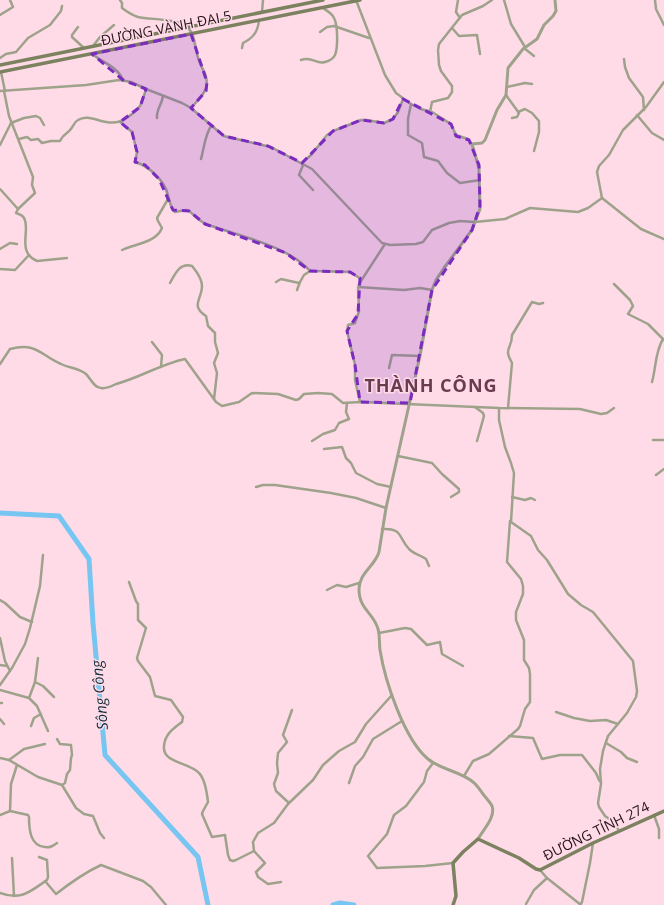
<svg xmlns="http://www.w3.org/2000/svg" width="664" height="905" font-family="'Open Sans',sans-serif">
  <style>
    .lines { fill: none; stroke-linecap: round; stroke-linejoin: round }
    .river { stroke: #77c6f2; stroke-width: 5 }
    .minor { stroke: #9fa28b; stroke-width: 2.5 }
    .tertiary { stroke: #9fa28b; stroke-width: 3 }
    .secondary { stroke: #7c815f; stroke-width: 3.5 }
    .marked { fill: #7b2cbf; fill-opacity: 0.2; stroke: #7b2cbf; stroke-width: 3; stroke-dasharray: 8 5; stroke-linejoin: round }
    .labels { text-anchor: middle; stroke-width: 3; stroke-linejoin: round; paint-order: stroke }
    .street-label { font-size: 14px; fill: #27131b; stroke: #ffdbe8 }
    .water-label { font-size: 15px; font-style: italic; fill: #142c3a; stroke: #ffdbe8 }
    .district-label { font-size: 18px; font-weight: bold; letter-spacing: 1px; fill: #6a3b4f; stroke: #ffdbe8 }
  </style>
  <rect width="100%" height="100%" fill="#ffdbe8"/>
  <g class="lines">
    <g class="river">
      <polyline points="0,513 59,516 89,559 93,623 105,755 198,857 208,905"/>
      <polyline points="333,905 340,903 354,905"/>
    </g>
    <g class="minor">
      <path d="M120,0L122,3V8C126,11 132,15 138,17C151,20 178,18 188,28C196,35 195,53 200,63C202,68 205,72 206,77C210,90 199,99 191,108"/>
      <polyline points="356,0 385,75 396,93 411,104 421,109 432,112 451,124 456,135 468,139 472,144"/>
      <polyline points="458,0 456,12 460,18"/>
      <polyline points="504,0 511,24 525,47"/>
      <polyline points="655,0 656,9 664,25"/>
      <polyline points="262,12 263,0"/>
      <polyline points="0,15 13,7 10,0"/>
      <polyline points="78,27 72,35 72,37 84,48"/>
      <polyline points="452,28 459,36 477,35 480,54"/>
      <polyline points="320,32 327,27 334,26 369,38"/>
      <polyline points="93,46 100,37 114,25"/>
      <path d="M242,48L243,43C253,38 258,32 259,20"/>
      <polyline points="524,48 534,56"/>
      <path d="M92,54C102,62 118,67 123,80"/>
      <polyline points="0,58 6,54 16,52 28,38 50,25 61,11 62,6"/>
      <polyline points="624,59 625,67 629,78 643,97 644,110"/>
      <path d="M301,60C313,56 316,65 325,62C329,61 333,59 335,55C338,48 338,25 334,18C332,13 327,11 323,8"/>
      <polyline points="1,72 5,91"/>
      <polyline points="664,82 646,107 623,130 609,155 599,166 597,172 602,198 641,229 664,239"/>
      <polyline points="507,87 525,83 532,84"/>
      <polyline points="0,91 86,85 119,80 131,82 146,89 182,103 191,108 224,136 271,147 312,169 382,243 390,245 416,244 423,242 432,230 449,223 460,221 475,222 505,219 530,208 578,212 588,208 602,198"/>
      <path d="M4,91L9,116L33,177L32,185L35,193L18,209L16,213C19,214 23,216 24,218C31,230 16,252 37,261L67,258"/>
      <polyline points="506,95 519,113 517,117 512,118"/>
      <polyline points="411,104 408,119 408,135 422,143 424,157 438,161 447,173 460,183 480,180"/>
      <polyline points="430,112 432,102 448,98 452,92 452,86 441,71 439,65 438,50 439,44 462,15 483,6 492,0"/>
      <polyline points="518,112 525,109 532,113 539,121 539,132 534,151"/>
      <polyline points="637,115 652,133 664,140"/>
      <path d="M157,118C156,110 162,104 163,96"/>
      <path d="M120,122L132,132L137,152L135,162C148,166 160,177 166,189C169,196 169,204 173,210L175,212L186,210L189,211C194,215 200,222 206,224C238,236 287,245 310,271"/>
      <polyline points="11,123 24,118 36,116 40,118 44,125"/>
      <path d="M19,139L27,137L31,140L38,139L42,143L51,141H60C63,134 66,135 70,130C73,127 74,122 78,120C92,111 108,132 128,117C142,107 141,105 146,89"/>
      <polyline points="0,145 11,123"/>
      <path d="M201,159C204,148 205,135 211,126"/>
      <polyline points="302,163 312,154 327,135 333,131 361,120 367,120 384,123 393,119 398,112 403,99"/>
      <polyline points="303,165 299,175 313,190"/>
      <polyline points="0,189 18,209"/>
      <polyline points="0,249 10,243 17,244"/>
      <path d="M122,250C134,244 156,243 162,228L158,221L157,218L168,199"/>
      <polyline points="0,269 15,270 29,255"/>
      <polyline points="276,282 281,279 299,283"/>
      <path d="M170,283C175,274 180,262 192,266C196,271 202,278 202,286C202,299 190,306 206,316L208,326L215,333V342L218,353L214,363L217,373L214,399"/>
      <polyline points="614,284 630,300 633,306 628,314 648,324 664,340"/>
      <polyline points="358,287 404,290 420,288 432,290"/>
      <polyline points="297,290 300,282 304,275 310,271 350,272 361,279"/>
      <polyline points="152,342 162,355 161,367"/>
      <path d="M0,364L10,349C37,342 40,355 61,364C69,368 79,368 86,374C91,379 94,388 101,388C106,389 112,386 116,384C139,378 161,364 185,359L216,402L222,406L239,402L252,393L278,394L296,400L299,399L304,394L318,393L332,394L343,403L360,402L499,408L580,409L601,414L607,413L614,408"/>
      <polyline points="389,368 392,355 420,356"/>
      <path d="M652,382C656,368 655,352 663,339"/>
      <polyline points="360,402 355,380 355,365 347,331 348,325 355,323 359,311 358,290 359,284 385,244"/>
      <polyline points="475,407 483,413 484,416 477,441"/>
      <polyline points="499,408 499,420 505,447 511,463 514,473 511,522 531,536 538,550 547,560 568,594 581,605 593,612 633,661 637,691 636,697 627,713 608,736 603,751 600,769 601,784 598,803 599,807 605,816 615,823 619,831"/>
      <path d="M508,408L512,363C503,347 512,350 512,335L532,302L539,304L543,303"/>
      <polyline points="653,440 664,440"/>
      <polyline points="312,441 323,434 335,430 339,423 349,419 346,412 347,403"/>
      <polyline points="324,449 342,447 346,458 351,463 356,473 377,484 391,487"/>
      <polyline points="398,456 432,463 442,474 459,489 459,492 451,497"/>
      <polyline points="656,475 664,469"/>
      <polyline points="256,487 263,485 275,485 331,493 356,498 386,508"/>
      <polyline points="512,497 525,500 531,498 535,500"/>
      <path d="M382,529C403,528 398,537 409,549C414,554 420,555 426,559L429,566"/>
      <path d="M129,582L136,601L138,604V620L146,628L137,658L138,661L150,677L155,696L171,700L183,717L182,722C173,729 165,734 164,746C162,763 189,762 199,773C205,779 207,793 208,802L203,811L202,814L212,837L225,835L228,855L230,860L233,861L236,860L254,851"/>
      <polyline points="327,590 337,585 346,587 359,583"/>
      <polyline points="0,600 5,603 20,617 32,622"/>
      <polyline points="379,633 405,628 411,629 427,645 440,642 442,654 463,666"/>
      <polyline points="0,638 5,661 10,671"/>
      <polyline points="0,665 7,666"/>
      <polyline points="35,682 43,686 54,697"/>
      <polyline points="0,685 12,668 25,644 30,628 40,586 43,555"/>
      <polyline points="0,690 29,698 37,706 48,731"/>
      <polyline points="29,698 35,682 38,658"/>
      <polyline points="0,703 2,703"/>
      <polyline points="556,712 574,718 590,721 606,720 618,724"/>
      <polyline points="0,719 4,724"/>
      <polyline points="31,726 34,718 41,714"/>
      <polyline points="509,736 533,738 542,759 560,755 582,755 596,773 599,780 601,782"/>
      <polyline points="57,739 60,744 71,745 72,755 71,758 70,770 67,774 65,783 62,785"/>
      <polyline points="606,743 621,752 627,758 637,762"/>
      <polyline points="0,758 9,760 38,777 62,785 76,808 84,814 93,816 100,833 104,838"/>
      <polyline points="9,760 24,749 45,744"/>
      <polyline points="433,763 427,771 424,782 406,806 394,815 387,834 368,856 377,868 425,866 453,863"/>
      <polyline points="464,776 473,761 489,754 518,729 520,726 525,709 530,702 530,674 529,668 524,660 524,640 516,620 516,612 523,594 523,586 521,579 507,562 510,521"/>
      <polyline points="349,783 355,766 363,757 373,739 402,721"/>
      <polyline points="289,803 276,791 274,784 278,773 277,763 278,753 287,742 283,735 292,710"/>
      <polyline points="10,811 11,784 17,765"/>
      <path d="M0,815L10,811L28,815L29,817C29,829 30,846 45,847C50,848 53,846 57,843"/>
      <polyline points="654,815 659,829 659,838"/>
      <polyline points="12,858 14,896"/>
      <polyline points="540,870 547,878 581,905"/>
      <path d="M45,881L56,894C70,883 84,873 101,865L143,881L151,887L166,905"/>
      <polyline points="281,882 268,884 258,877 256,872 265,863 254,851 253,842 258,833 274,823 288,804 313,780 323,765 339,751 355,742 366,724 392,695"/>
      <path d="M0,893C21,901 31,891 47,880L48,877L47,860L39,857"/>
      <polyline points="526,904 534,890 547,878"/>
      <polyline points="580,905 582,902 590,863 593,843"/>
    </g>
    <path class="tertiary" d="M478,839C483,830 496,817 492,806C490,802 486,798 483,794C480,790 477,785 473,782C460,771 441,770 428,759C404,739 385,681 380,650C379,643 380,635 378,629C374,613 359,610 359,589C359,573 375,566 379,552L386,508L420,356L432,290L436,280L444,268L472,230L480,209L479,168L472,144L482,143L485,140L497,110L506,95L508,68L523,49L537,39L544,25L553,16L556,11L555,0"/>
    <g class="secondary">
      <polyline points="0,65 323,0"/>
      <polyline points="0,72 360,0"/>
      <polyline points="453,905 456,896 453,863 463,852 478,839 519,858 536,869 540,870 593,843 664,811"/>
    </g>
  </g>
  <path class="marked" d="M191,34L207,82L206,91L191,108L224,136L268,146L302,163L333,131L361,120L384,123L393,119L403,99L451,124L456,136L469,140L479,165L480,206L472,230L432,290L410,403L360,402L355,365L347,331L358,314L360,278L350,272L310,271L286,253L205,224L189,211L173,210L159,179L145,165L135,162L137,152L132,132L120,122L140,107L146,89L123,80L92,54Z"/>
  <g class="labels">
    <g class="street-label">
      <text transform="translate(166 28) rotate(-11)" y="5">ĐƯỜNG VÀNH ĐAI 5</text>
      <text transform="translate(596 831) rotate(-26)" y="5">ĐƯỜNG TỈNH 274</text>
    </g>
    <g class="water-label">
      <text transform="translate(100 695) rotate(-95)" y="5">Sông Công</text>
    </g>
    <g class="district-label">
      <text x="431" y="392">THÀNH CÔNG</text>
    </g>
  </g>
</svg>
